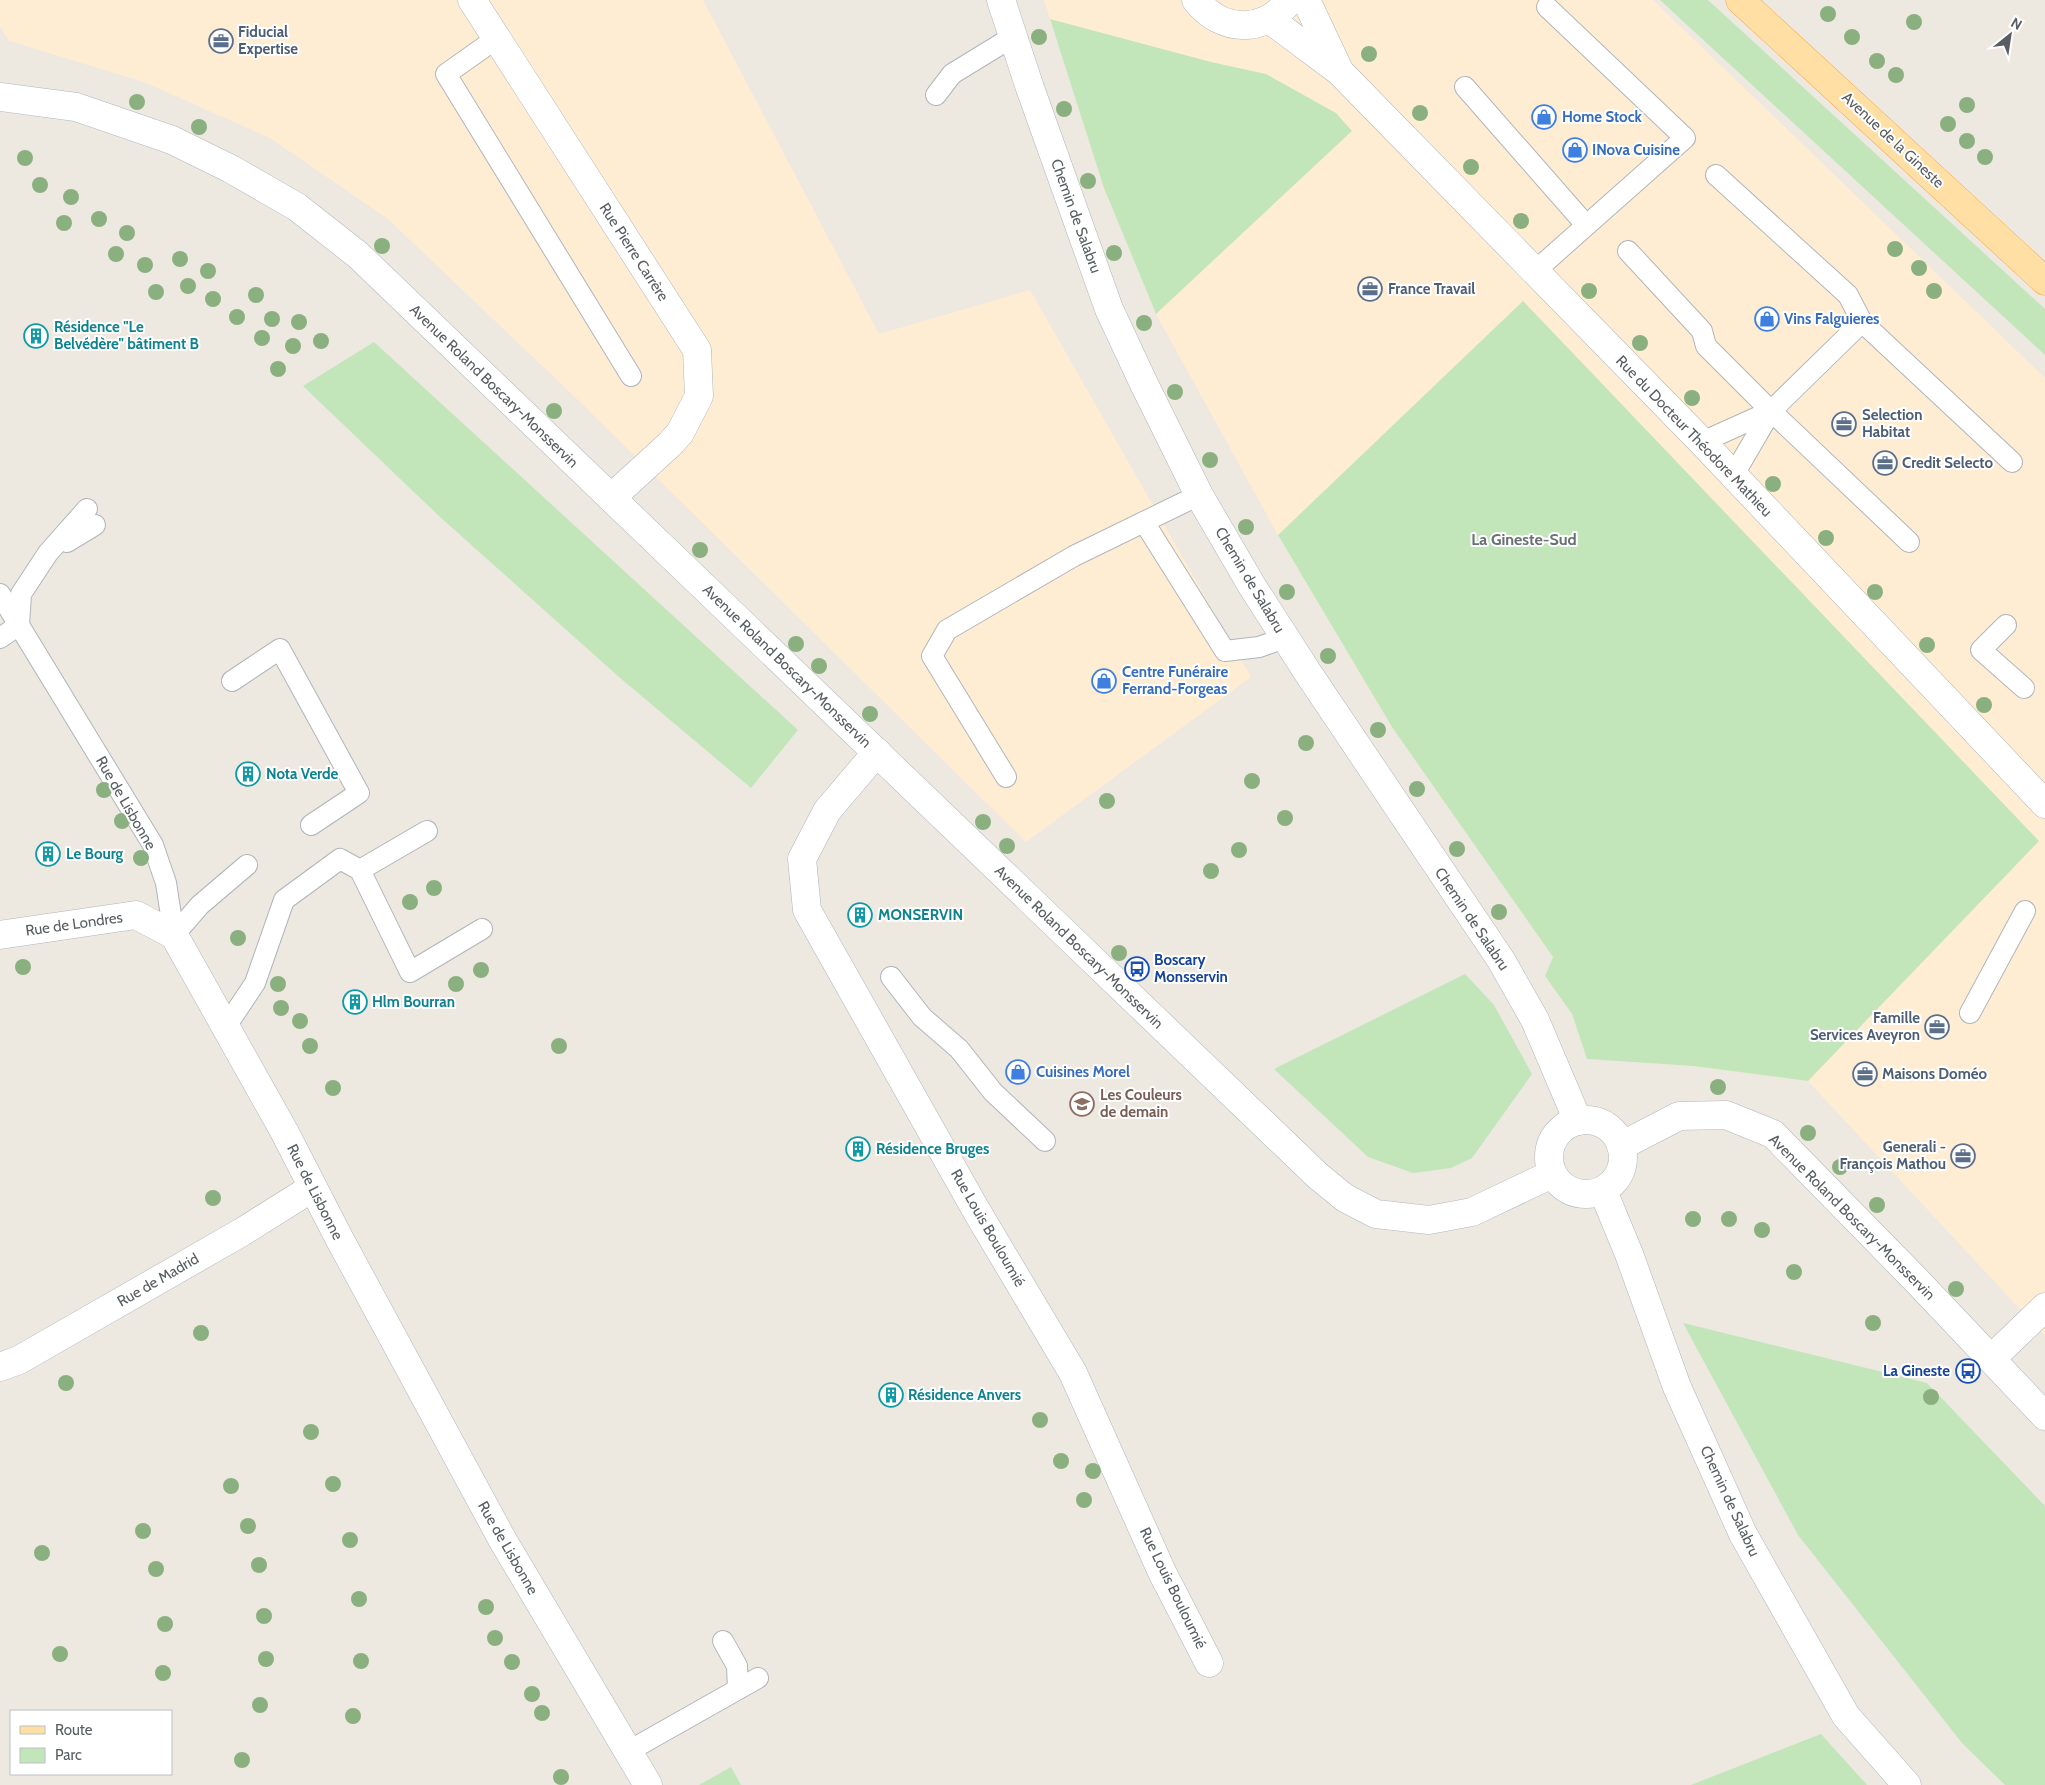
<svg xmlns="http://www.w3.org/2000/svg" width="2045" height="1785" font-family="Cabin,sans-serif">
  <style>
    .commercial { fill: #ffedd3 }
    .green { fill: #c2e6ba }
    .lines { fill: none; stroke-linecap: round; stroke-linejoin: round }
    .service-casing { stroke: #b1b5b9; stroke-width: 22 }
    .minor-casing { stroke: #b1b5b9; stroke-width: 29 }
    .secondary-casing { stroke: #b2b7bc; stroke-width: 29 }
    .primary-casing { stroke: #f8a94d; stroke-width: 29 }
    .service { stroke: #fff; stroke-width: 20 }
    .minor { stroke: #fff; stroke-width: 28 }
    .secondary { stroke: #fff; stroke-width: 28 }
    .primary { stroke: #ffdfa3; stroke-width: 28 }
    .tree { fill: #8bb07f }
    .labels { text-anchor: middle; stroke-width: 4; stroke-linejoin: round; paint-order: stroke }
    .service-label { font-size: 15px; font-weight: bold; fill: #4e5e75; stroke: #fff; text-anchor: start }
    .shop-label { font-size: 15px; font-weight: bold; fill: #366cbe; stroke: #fff; text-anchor: start }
    .street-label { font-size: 15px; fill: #595e62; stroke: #fff }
    .culture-label { font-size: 15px; font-weight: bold; fill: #0d838f; stroke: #fff; text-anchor: start }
    .transit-label { font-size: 15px; font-weight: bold; fill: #164399; stroke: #fff; text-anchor: start }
    .education-label { font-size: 15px; font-weight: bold; fill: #785e54; stroke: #fff; text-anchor: start }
    .neighbourhood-label { font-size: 16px; font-weight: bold; fill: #6a7174; stroke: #fff }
  </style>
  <rect width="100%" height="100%" fill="#ede8e0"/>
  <g class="commercial">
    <polygon points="0,0 703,0 879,334 1030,290 1251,677 1026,842 577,399 388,219 270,138 144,82 9,41 0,26"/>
    <polygon points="1044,0 1653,0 2045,378 2045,1336 1808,1081 1693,1066 1587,1059 1572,1014 1545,976 1553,957 1392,727 1278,535 1156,314 1104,188"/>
  </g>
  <g class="green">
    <polygon points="1660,0 1708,0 2045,309 2045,355"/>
    <polygon points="1050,19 1211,62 1266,74 1336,113 1352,131 1156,314 1104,188"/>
    <polygon points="1523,301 2039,841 1808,1081 1693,1066 1587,1059 1572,1014 1545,976 1553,957 1392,727 1278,535"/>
    <polygon points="374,342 798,730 751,788 619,677 440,517 303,386"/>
    <polygon points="1465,974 1494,1005 1532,1074 1472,1158 1451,1168 1413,1173 1368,1157 1274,1069"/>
    <polygon points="1683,1323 1927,1383 2045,1506 2045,1785 2005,1785 1962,1743 1798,1535"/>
    <polygon points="1821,1734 1867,1785 1691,1785"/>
    <polygon points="731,1767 741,1785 699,1785"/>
  </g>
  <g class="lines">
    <g class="service-casing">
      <g id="service">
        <polyline points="497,38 446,74 631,376"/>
        <polyline points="1465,87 1586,225"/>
        <polyline points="936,95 952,74 1014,36"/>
        <polyline points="1628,251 1702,331 1706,346 1771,411"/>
        <polyline points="1535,271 1685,138 1547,7"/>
        <polyline points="1862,322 2012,462"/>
        <polyline points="1702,442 1771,411 1862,322 1848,295 1716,175"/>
        <polyline points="1733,476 1771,411 1909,542"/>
        <polyline points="1144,522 1225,651 1259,647 1285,638"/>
        <polyline points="67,542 95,525"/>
        <polyline points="0,594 153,845 166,883 174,935"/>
        <polyline points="2006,625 1981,650 2024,688"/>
        <polyline points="0,638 19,625 21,594 48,553 87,509"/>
        <polyline points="232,681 280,649 359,793 311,825"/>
        <polyline points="1006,777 932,656 947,630 1074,556 1199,495"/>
        <polyline points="360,870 427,831"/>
        <polyline points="174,935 200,905 247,865"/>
        <polyline points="891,977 922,1017 959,1049 993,1092 1045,1141"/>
        <polyline points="1970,1013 2025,911"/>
        <polyline points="225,1028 255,983 284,900 340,859 360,870 410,972 482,929"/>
        <polyline points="723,1641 737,1666 738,1689"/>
        <polyline points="627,1752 758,1678"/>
      </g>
    </g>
    <g class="minor-casing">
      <g id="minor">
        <polyline points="472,0 697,350 699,396 680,433 669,445 611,498"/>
        <polyline points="1001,0 1030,88 1109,309 1144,384 1199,495 1252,586 1308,673 1501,960 1535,1020 1578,1121"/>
        <path d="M1196,0C1222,33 1264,34 1290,0"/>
        <polyline points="1306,0 1338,68"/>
        <polyline points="1269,19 1339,71 1702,442 2045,804"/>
        <polyline points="877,752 827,811 802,859 807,910 976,1210 1073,1373 1162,1572 1209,1663"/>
        <polyline points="0,935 136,915 174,935 284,1131 339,1238 502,1539 648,1785"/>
        <polyline points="1603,1191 1629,1254 1677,1387 1743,1534 1846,1716 1907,1785"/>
        <polyline points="1991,1359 2045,1307"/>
        <polyline points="0,1367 19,1360 242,1232 312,1188"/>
      </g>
    </g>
    <g class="secondary-casing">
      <g id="secondary">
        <polyline points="0,97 76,107 172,140 231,169 297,207 358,255 1318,1176 1345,1198 1376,1214 1429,1220 1472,1212 1552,1174"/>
        <circle cx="1586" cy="1157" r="37"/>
        <polyline points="1621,1146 1679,1116 1726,1115 1773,1134 1917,1281 2045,1416"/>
      </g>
    </g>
    <g class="primary-casing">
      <polyline id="primary" points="1740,0 2045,281"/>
    </g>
    <use href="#service" class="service"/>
    <use href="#minor" class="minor"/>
    <use href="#secondary" class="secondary"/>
    <use href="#primary" class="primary"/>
  </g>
  <g class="tree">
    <circle cx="1828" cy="14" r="8"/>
    <circle cx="1914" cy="22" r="8"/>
    <circle cx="1039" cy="37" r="8"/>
    <circle cx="1852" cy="37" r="8"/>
    <circle cx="1369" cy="54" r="8"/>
    <circle cx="1877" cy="61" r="8"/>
    <circle cx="1896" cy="75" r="8"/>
    <circle cx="137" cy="102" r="8"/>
    <circle cx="1967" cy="105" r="8"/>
    <circle cx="1064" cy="109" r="8"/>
    <circle cx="1420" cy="113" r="8"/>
    <circle cx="1948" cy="124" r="8"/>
    <circle cx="199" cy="127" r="8"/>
    <circle cx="1967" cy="141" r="8"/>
    <circle cx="1985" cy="157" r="8"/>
    <circle cx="25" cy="158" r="8"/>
    <circle cx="1471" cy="167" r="8"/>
    <circle cx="1088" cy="181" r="8"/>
    <circle cx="40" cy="185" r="8"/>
    <circle cx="71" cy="197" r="8"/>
    <circle cx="99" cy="219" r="8"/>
    <circle cx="1521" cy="221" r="8"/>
    <circle cx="64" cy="223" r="8"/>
    <circle cx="127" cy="233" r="8"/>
    <circle cx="382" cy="246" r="8"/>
    <circle cx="1895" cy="249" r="8"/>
    <circle cx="1114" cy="253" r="8"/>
    <circle cx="116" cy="254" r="8"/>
    <circle cx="180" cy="259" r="8"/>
    <circle cx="145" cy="265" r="8"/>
    <circle cx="1919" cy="268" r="8"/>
    <circle cx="208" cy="271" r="8"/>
    <circle cx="188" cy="286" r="8"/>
    <circle cx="1589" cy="291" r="8"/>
    <circle cx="1934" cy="291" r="8"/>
    <circle cx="156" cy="292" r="8"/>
    <circle cx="256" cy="295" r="8"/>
    <circle cx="213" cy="299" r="8"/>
    <circle cx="237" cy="317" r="8"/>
    <circle cx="272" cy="319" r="8"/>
    <circle cx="299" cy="322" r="8"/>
    <circle cx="1144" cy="323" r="8"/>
    <circle cx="262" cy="338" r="8"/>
    <circle cx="321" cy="341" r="8"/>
    <circle cx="1640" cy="343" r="8"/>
    <circle cx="293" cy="346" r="8"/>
    <circle cx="278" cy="369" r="8"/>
    <circle cx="1175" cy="392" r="8"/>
    <circle cx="1692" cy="398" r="8"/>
    <circle cx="554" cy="411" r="8"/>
    <circle cx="1210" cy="460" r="8"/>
    <circle cx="1773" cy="484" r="8"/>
    <circle cx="1246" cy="527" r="8"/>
    <circle cx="1826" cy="538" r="8"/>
    <circle cx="700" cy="550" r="8"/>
    <circle cx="1287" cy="592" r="8"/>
    <circle cx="1875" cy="592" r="8"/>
    <circle cx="796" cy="644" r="8"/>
    <circle cx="1927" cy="645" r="8"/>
    <circle cx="1328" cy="656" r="8"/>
    <circle cx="819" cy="666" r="8"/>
    <circle cx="1984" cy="705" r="8"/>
    <circle cx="870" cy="714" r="8"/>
    <circle cx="1378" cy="730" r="8"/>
    <circle cx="1306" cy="743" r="8"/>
    <circle cx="1252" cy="781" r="8"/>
    <circle cx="1417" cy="789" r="8"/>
    <circle cx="104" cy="790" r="8"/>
    <circle cx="1107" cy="801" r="8"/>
    <circle cx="1285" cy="818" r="8"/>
    <circle cx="122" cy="821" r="8"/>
    <circle cx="983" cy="822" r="8"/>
    <circle cx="1007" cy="846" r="8"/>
    <circle cx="1457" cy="849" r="8"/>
    <circle cx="1239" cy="850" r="8"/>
    <circle cx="141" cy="858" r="8"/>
    <circle cx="1211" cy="871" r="8"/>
    <circle cx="434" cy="888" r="8"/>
    <circle cx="410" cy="902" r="8"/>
    <circle cx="1499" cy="912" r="8"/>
    <circle cx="238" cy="938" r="8"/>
    <circle cx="1119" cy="953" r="8"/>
    <circle cx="23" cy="967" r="8"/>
    <circle cx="481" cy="970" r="8"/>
    <circle cx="278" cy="984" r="8"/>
    <circle cx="456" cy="984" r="8"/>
    <circle cx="281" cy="1008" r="8"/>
    <circle cx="300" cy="1021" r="8"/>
    <circle cx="310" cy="1046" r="8"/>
    <circle cx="559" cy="1046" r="8"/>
    <circle cx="1718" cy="1087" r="8"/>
    <circle cx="333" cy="1088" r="8"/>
    <circle cx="1808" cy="1133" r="8"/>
    <circle cx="1840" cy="1167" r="8"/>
    <circle cx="213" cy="1198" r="8"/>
    <circle cx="1877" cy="1205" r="8"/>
    <circle cx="1693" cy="1219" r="8"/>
    <circle cx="1729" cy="1219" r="8"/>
    <circle cx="1762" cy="1230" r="8"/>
    <circle cx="1794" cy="1272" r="8"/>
    <circle cx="1956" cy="1289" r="8"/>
    <circle cx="1873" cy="1323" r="8"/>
    <circle cx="201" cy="1333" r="8"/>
    <circle cx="66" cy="1383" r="8"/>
    <circle cx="1931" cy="1397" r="8"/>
    <circle cx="1040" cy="1420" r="8"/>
    <circle cx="311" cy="1432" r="8"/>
    <circle cx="1061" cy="1461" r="8"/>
    <circle cx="1093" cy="1471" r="8"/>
    <circle cx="333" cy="1484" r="8"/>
    <circle cx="231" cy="1486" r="8"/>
    <circle cx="1084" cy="1500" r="8"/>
    <circle cx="248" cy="1526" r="8"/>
    <circle cx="143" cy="1531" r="8"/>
    <circle cx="350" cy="1540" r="8"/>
    <circle cx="42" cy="1553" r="8"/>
    <circle cx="259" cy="1565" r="8"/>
    <circle cx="156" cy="1569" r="8"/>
    <circle cx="359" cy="1599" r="8"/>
    <circle cx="486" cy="1607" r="8"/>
    <circle cx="264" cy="1616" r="8"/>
    <circle cx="165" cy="1624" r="8"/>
    <circle cx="495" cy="1638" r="8"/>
    <circle cx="60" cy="1654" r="8"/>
    <circle cx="266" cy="1659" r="8"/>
    <circle cx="361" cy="1661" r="8"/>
    <circle cx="512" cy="1662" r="8"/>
    <circle cx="163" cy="1673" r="8"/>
    <circle cx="532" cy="1694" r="8"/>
    <circle cx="260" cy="1705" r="8"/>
    <circle cx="542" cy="1713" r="8"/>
    <circle cx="353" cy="1716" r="8"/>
    <circle cx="242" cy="1760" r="8"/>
    <circle cx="561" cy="1777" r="8"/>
  </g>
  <defs>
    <g id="office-ring" transform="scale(1.25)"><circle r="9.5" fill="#fff" stroke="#5c6f8a" stroke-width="1.5"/><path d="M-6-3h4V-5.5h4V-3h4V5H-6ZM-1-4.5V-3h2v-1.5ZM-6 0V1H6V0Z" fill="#5c6f8a"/></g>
    <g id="shop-ring" transform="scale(1.25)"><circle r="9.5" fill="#fff" stroke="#3f7fe0" stroke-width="1.5"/><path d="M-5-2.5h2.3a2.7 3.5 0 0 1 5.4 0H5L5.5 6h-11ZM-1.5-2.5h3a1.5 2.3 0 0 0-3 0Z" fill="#3f7fe0"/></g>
    <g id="building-ring" transform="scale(1.25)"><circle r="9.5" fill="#fff" stroke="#0f9aa8" stroke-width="1.5"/><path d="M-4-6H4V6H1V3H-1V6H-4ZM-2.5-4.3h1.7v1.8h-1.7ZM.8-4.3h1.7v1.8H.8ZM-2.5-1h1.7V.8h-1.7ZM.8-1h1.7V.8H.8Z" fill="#0f9aa8"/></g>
    <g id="bus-ring" transform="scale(1.25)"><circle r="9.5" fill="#fff" stroke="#1a4fb4" stroke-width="1.5"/><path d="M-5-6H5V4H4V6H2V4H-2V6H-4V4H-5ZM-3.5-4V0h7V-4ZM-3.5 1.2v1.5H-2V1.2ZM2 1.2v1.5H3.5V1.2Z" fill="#1a4fb4"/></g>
    <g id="school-ring" transform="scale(1.25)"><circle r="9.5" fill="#fff" stroke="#8d6e63" stroke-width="1.5"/><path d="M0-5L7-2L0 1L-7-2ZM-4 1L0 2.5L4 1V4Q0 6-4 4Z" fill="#8d6e63"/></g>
  </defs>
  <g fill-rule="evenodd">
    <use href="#office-ring" x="221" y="41"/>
    <use href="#shop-ring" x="1544" y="117"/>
    <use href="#shop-ring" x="1575" y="150"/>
    <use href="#office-ring" x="1370" y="289"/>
    <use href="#shop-ring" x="1767" y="319"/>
    <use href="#building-ring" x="36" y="336"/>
    <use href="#office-ring" x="1844" y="424"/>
    <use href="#office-ring" x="1885" y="463"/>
    <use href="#shop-ring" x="1104" y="681"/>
    <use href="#building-ring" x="248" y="774"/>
    <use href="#building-ring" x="48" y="854"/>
    <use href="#building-ring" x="860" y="915"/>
    <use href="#bus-ring" x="1137" y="969"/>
    <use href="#building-ring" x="355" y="1002"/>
    <use href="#office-ring" x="1937" y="1027"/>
    <use href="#shop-ring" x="1018" y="1072"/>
    <use href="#office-ring" x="1865" y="1074"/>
    <use href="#school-ring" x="1082" y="1104"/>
    <use href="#building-ring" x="858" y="1149"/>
    <use href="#office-ring" x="1963" y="1156"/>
    <use href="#bus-ring" x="1968" y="1371"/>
    <use href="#building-ring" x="891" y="1395"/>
  </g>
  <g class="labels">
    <g class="service-label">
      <text x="238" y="37">Fiducial<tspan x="238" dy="17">Expertise</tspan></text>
      <text x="1388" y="294">France Travail</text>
      <text x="1862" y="420">Selection<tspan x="1862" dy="17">Habitat</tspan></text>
      <text x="1902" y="468">Credit Selecto</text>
      <text x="1920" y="1023" text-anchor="end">Famille<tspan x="1920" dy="17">Services Aveyron</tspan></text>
      <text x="1882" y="1079">Maisons Doméo</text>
      <text x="1946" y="1152" text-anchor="end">Generali -<tspan x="1946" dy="17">François Mathou</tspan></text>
    </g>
    <g class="shop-label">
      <text x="1562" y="122">Home Stock</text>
      <text x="1592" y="155">INova Cuisine</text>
      <text x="1784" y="324">Vins Falguieres</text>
      <text x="1122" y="677">Centre Funéraire<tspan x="1122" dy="17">Ferrand-Forgeas</tspan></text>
      <text x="1036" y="1077">Cuisines Morel</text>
    </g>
    <g class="street-label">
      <text transform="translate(1893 140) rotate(43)" y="5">Avenue de la Gineste</text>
      <text transform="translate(1076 216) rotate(70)" y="5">Chemin de Salabru</text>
      <text transform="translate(634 252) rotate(57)" y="5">Rue Pierre Carrère</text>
      <text transform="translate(494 386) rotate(44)" y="5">Avenue Roland Boscary-Monsservin</text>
      <text transform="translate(1694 436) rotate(46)" y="5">Rue du Docteur Théodore Mathieu</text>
      <text transform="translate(1250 580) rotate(59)" y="5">Chemin de Salabru</text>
      <text transform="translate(787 666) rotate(44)" y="5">Avenue Roland Boscary-Monsservin</text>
      <text transform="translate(126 803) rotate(60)" y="5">Rue de Lisbonne</text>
      <text transform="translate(1472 919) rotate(56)" y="5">Chemin de Salabru</text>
      <text transform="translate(74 924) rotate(-8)" y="5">Rue de Londres</text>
      <text transform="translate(1079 947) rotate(44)" y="5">Avenue Roland Boscary-Monsservin</text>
      <text transform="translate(315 1192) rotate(63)" y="5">Rue de Lisbonne</text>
      <text transform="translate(1852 1217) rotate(45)" y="5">Avenue Roland Boscary-Monsservin</text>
      <text transform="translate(988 1228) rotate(60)" y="5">Rue Louis Bouloumié</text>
      <text transform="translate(158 1280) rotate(-30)" y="5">Rue de Madrid</text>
      <text transform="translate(1730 1501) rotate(65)" y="5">Chemin de Salabru</text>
      <text transform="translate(508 1548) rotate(60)" y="5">Rue de Lisbonne</text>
      <text transform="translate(1173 1588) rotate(64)" y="5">Rue Louis Bouloumié</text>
    </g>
    <g class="culture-label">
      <text x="54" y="332">Résidence "Le<tspan x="54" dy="17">Belvédère" bâtiment B</tspan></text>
      <text x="266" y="779">Nota Verde</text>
      <text x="66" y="859">Le Bourg</text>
      <text x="878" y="920">MONSERVIN</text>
      <text x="372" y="1007">Hlm Bourran</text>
      <text x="876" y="1154">Résidence Bruges</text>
      <text x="908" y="1400">Résidence Anvers</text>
    </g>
    <g class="transit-label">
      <text x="1154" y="965">Boscary<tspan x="1154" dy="17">Monsservin</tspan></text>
      <text x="1950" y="1376" text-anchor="end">La Gineste</text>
    </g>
    <g class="education-label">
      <text x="1100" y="1100">Les Couleurs<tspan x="1100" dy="17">de demain</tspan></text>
    </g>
    <g class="neighbourhood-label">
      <text x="1524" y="545">La Gineste-Sud</text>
    </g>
  </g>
  <rect x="10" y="1710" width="162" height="65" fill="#ffffff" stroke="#bdbfc0"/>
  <rect x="20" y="1726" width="25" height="8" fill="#ffdfa3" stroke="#bdbfc0"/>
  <text x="55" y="1735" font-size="15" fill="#595e62">Route</text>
  <rect x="20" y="1748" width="25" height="15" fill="#c2e6ba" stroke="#bdbfc0"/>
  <text x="55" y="1760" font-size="15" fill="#595e62">Parc</text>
  <g transform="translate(2010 35) rotate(30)" stroke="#ffffff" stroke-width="4" paint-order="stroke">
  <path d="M0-4L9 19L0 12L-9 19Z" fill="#595e62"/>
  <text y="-8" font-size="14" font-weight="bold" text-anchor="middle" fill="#595e62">N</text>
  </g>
</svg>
